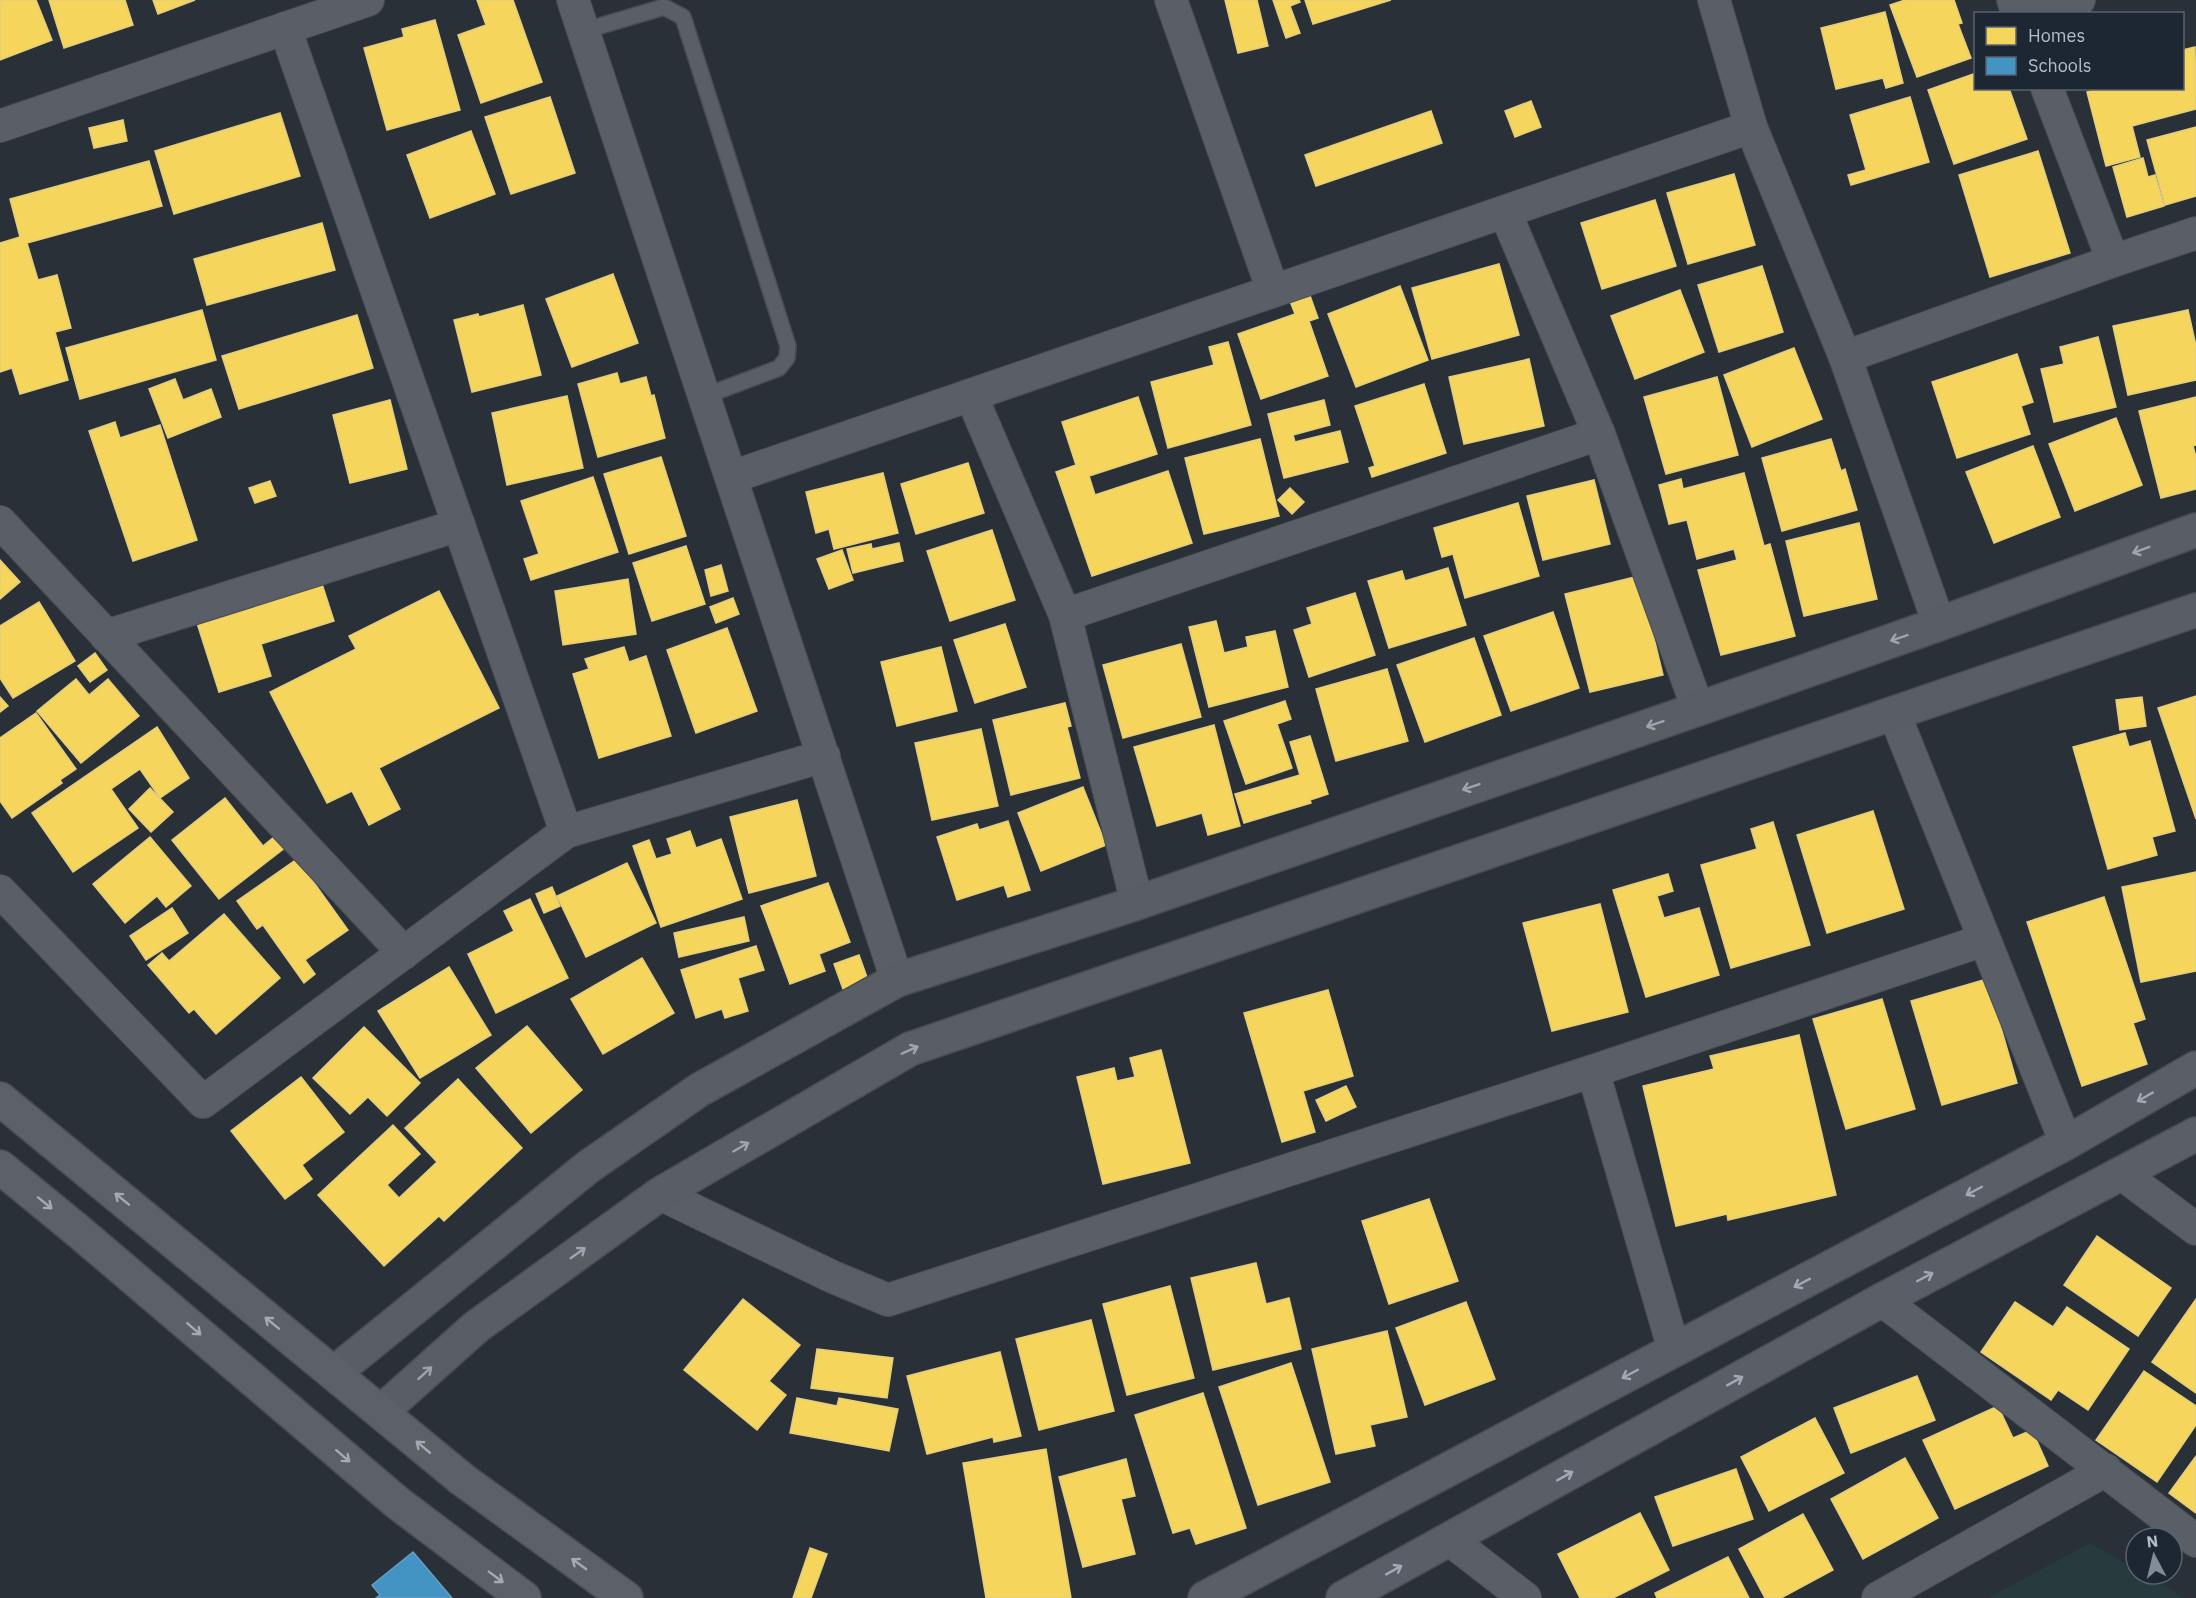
<svg xmlns="http://www.w3.org/2000/svg" width="2196" height="1598" font-family="'IBM Plex Sans',sans-serif">
  <style>
    .green { fill: #273a3e }
    .homes { fill: #f6d55c; stroke: #e2ce7d; stroke-width: 1.5 }
    .schools { fill: #4393c3; stroke: #659fc5; stroke-width: 1.5 }
    .lines { fill: none; stroke-linecap: round; stroke-linejoin: round }
    .service-casing { stroke: #484c53; stroke-width: 18 }
    .minor-casing { stroke: #484c53; stroke-width: 34 }
    .tertiary-casing { stroke: #484c53; stroke-width: 36 }
    .secondary-casing { stroke: #484c53; stroke-width: 36 }
    .primary-casing { stroke: #484c55; stroke-width: 36 }
    .service { stroke: #5a5e66; stroke-width: 15 }
    .minor { stroke: #5a5e66; stroke-width: 32 }
    .tertiary { stroke: #5a5e66; stroke-width: 33 }
    .secondary { stroke: #595d64; stroke-width: 33 }
    .primary { stroke: #5c6168; stroke-width: 33 }
    .oneway { stroke: #9da4b0 }
    .oneway2 { stroke: #a2a9b5 }
    .oneway3 { stroke: #a2aab6 }
  </style>
  <rect width="100%" height="100%" fill="#2a3038"/>
  <polygon class="green" points="2090,1543 2136,1570 2136,1574 2143,1574 2185,1598 1988,1598"/>
  <g class="homes">
    <polygon points="0,0 36,0 52,40 0,60"/>
    <polygon points="49,0 125,0 133,25 64,48"/>
    <polygon points="153,0 195,0 158,14"/>
    <polygon points="477,0 513,0 542,82 481,103 458,35 486,25"/>
    <polygon points="1225,0 1257,0 1268,46 1238,53"/>
    <polygon points="1273,0 1299,0 1300,2 1290,6 1300,33 1286,38"/>
    <polygon points="1305,0 1391,0 1313,24"/>
    <polygon points="1905,0 1954,0 1962,23 1958,24 1971,58 1917,77 1890,5"/>
    <polygon points="1885,12 1903,83 1886,88 1883,78 1836,89 1821,28"/>
    <polygon points="435,20 460,110 387,130 364,48 404,37 402,29"/>
    <polygon points="2195,47 2196,109 2132,126 2140,157 2106,166 2087,92 2100,88 2182,88 2182,50"/>
    <polygon points="1976,73 1976,88 2009,88 2027,139 1954,164 1928,90"/>
    <polygon points="550,97 575,173 511,194 485,117"/>
    <polygon points="1910,97 1929,162 1851,185 1848,175 1866,170 1850,115"/>
    <polygon points="1531,101 1541,127 1515,137 1505,111"/>
    <polygon points="1431,111 1442,143 1316,186 1305,155"/>
    <polygon points="280,113 300,176 174,214 155,151"/>
    <polygon points="123,120 127,141 94,148 89,128"/>
    <polygon points="2196,127 2196,196 2165,205 2147,140"/>
    <polygon points="471,131 495,194 430,218 407,155"/>
    <polygon points="2038,151 2070,253 1990,277 1959,175"/>
    <polygon points="2143,158 2148,177 2155,175 2164,206 2127,217 2113,167"/>
    <polygon points="149,161 162,206 27,243 38,280 57,275 71,328 55,332 68,380 20,394 12,368 0,372 0,243 20,237 10,199"/>
    <polygon points="1734,174 1755,245 1688,264 1667,193"/>
    <polygon points="1655,200 1676,266 1602,289 1581,223"/>
    <polygon points="322,223 335,270 207,305 194,259"/>
    <polygon points="1499,264 1519,335 1432,359 1412,288"/>
    <polygon points="1762,266 1783,332 1719,352 1698,285"/>
    <polygon points="613,274 638,343 572,367 546,299"/>
    <polygon points="1400,286 1428,360 1356,387 1328,314"/>
    <polygon points="1308,290 1318,318 1309,321 1328,376 1261,399 1238,334 1295,314 1288,296"/>
    <polygon points="1680,290 1704,352 1635,379 1611,316"/>
    <polygon points="523,305 541,375 472,392 454,320 478,314 479,317"/>
    <polygon points="202,310 216,360 80,399 66,348"/>
    <polygon points="2188,310 2196,346 2196,380 2128,395 2113,326"/>
    <polygon points="357,315 373,368 239,409 222,356"/>
    <polygon points="2098,337 2116,407 2054,422 2041,369 2064,364 2060,347"/>
    <polygon points="1228,342 1251,425 1168,448 1151,382 1214,365 1209,347"/>
    <polygon points="1794,348 1822,419 1752,447 1724,375"/>
    <polygon points="2017,354 2033,402 2021,406 2030,434 1957,458 1932,382"/>
    <polygon points="1529,359 1544,426 1464,444 1449,377"/>
    <polygon points="617,373 620,384 646,377 651,396 654,395 665,438 598,457 578,384"/>
    <polygon points="1717,377 1738,455 1666,474 1644,397"/>
    <polygon points="175,379 183,400 211,389 221,417 168,438 149,389"/>
    <polygon points="1424,384 1446,453 1372,477 1369,468 1375,466 1355,406"/>
    <polygon points="567,396 583,468 507,485 492,413"/>
    <polygon points="1138,397 1157,454 1089,476 1095,495 1168,471 1192,543 1092,576 1056,472 1076,465 1062,422"/>
    <polygon points="2196,397 2196,445 2193,446 2196,457 2196,489 2161,498 2139,411"/>
    <polygon points="390,400 407,469 350,483 333,415"/>
    <polygon points="1324,400 1330,425 1293,435 1295,442 1340,431 1348,462 1284,478 1268,414"/>
    <polygon points="2116,418 2142,485 2075,511 2049,444"/>
    <polygon points="115,422 120,438 160,425 197,540 133,561 89,431"/>
    <polygon points="1260,439 1279,516 1204,534 1185,458"/>
    <polygon points="1831,439 1841,471 1845,469 1857,510 1782,531 1762,458"/>
    <polygon points="2033,446 2060,517 1994,543 1966,472"/>
    <polygon points="661,457 686,536 629,554 604,474"/>
    <polygon points="968,463 984,513 916,534 901,484"/>
    <polygon points="883,473 898,533 834,549 829,529 816,533 806,492"/>
    <polygon points="1744,473 1764,546 1770,544 1795,636 1721,655 1698,570 1737,560 1734,549 1697,559 1687,520 1669,524 1659,485 1681,479 1683,489"/>
    <polygon points="593,477 618,552 531,580 524,559 539,554 521,501"/>
    <polygon points="1594,480 1610,544 1543,560 1527,496"/>
    <polygon points="270,481 276,496 255,503 249,488"/>
    <polygon points="1290,488 1304,502 1292,514 1278,500"/>
    <polygon points="1518,503 1539,576 1465,598 1453,554 1442,557 1434,528"/>
    <polygon points="1859,523 1877,599 1804,616 1786,541"/>
    <polygon points="992,530 1015,600 950,621 927,551"/>
    <polygon points="899,543 903,561 853,573 847,549 871,544 872,549"/>
    <polygon points="686,546 705,604 652,621 633,563"/>
    <polygon points="842,550 853,580 829,589 817,559"/>
    <polygon points="0,560 20,582 0,599"/>
    <polygon points="721,565 728,591 711,596 705,570"/>
    <polygon points="1448,568 1466,625 1389,648 1368,581 1402,571 1405,581"/>
    <polygon points="1639,576 1663,675 1590,692 1565,594"/>
    <polygon points="628,579 636,634 563,645 555,591"/>
    <polygon points="322,584 334,621 261,644 271,676 219,692 197,623"/>
    <polygon points="439,591 499,708 379,768 400,809 369,825 352,791 327,803 270,692 356,649 349,636"/>
    <polygon points="1355,593 1375,655 1309,677 1294,630 1312,624 1307,608"/>
    <polygon points="733,598 739,614 716,623 710,607"/>
    <polygon points="39,602 75,661 13,698 0,678 0,626"/>
    <polygon points="1553,612 1579,688 1511,711 1484,636"/>
    <polygon points="1216,621 1224,653 1248,647 1246,637 1275,631 1288,687 1209,707 1189,627"/>
    <polygon points="1005,624 1026,687 975,703 954,640"/>
    <polygon points="727,628 757,711 696,733 667,650"/>
    <polygon points="1474,638 1501,715 1425,742 1397,665"/>
    <polygon points="1181,644 1201,717 1123,738 1103,665"/>
    <polygon points="624,647 629,662 646,656 671,736 599,758 573,674 589,669 585,659"/>
    <polygon points="941,647 957,711 897,726 881,662"/>
    <polygon points="95,653 107,670 90,682 78,666"/>
    <polygon points="1387,669 1408,741 1336,761 1316,689"/>
    <polygon points="76,679 89,695 108,679 139,716 81,763 37,711"/>
    <polygon points="2196,696 2196,819 2158,708"/>
    <polygon points="0,697 8,706 0,712"/>
    <polygon points="2142,697 2146,726 2120,730 2116,700"/>
    <polygon points="1285,701 1291,719 1277,724 1292,768 1246,784 1224,721"/>
    <polygon points="1065,703 1071,726 1067,727 1080,778 1011,795 993,720"/>
    <polygon points="36,713 76,769 60,780 62,783 12,818 0,801 0,738"/>
    <polygon points="1214,725 1240,826 1208,835 1202,813 1157,826 1134,747"/>
    <polygon points="157,727 189,778 160,798 140,769 111,789 138,828 73,872 32,813"/>
    <polygon points="981,729 998,806 932,820 915,743"/>
    <polygon points="2125,733 2129,747 2150,741 2175,831 2152,837 2157,855 2108,869 2073,747"/>
    <polygon points="1310,736 1328,794 1310,800 1311,803 1244,823 1235,794 1300,775 1290,742"/>
    <polygon points="1083,787 1106,845 1041,871 1018,813"/>
    <polygon points="150,788 173,812 151,832 129,809"/>
    <polygon points="225,798 263,846 280,832 290,844 219,899 172,840"/>
    <polygon points="797,800 816,876 749,893 730,817"/>
    <polygon points="1873,811 1904,909 1827,933 1797,835"/>
    <polygon points="1008,821 1030,890 1008,897 1004,885 957,900 937,837 977,824 979,830"/>
    <polygon points="1773,822 1810,945 1731,968 1701,865 1757,849 1751,829"/>
    <polygon points="690,831 696,848 721,839 742,899 661,927 633,846 649,840 656,859 672,854 667,839"/>
    <polygon points="150,837 191,886 166,907 157,896 125,923 93,884"/>
    <polygon points="297,859 348,930 305,960 315,974 304,983 263,925 257,929 237,901"/>
    <polygon points="627,863 656,923 586,957 557,896"/>
    <polygon points="2196,872 2196,971 2141,982 2122,887"/>
    <polygon points="1668,874 1673,891 1657,896 1664,918 1699,908 1719,975 1646,997 1613,890"/>
    <polygon points="828,883 850,942 819,954 825,971 790,984 761,906"/>
    <polygon points="552,887 560,906 544,913 536,894"/>
    <polygon points="2104,897 2145,1019 2133,1023 2147,1064 2082,1086 2027,922"/>
    <polygon points="530,899 568,978 496,1013 468,954 514,931 504,911"/>
    <polygon points="1600,904 1628,1012 1552,1031 1523,923"/>
    <polygon points="172,908 188,933 146,960 130,936"/>
    <polygon points="224,914 280,978 216,1034 194,1009 189,1013 148,965 162,953 169,961"/>
    <polygon points="744,917 749,941 679,957 674,933"/>
    <polygon points="756,946 764,970 738,978 748,1011 725,1018 722,1009 696,1018 681,970"/>
    <polygon points="859,955 868,980 843,989 834,964"/>
    <polygon points="642,958 674,1013 603,1054 571,999"/>
    <polygon points="449,967 491,1035 420,1078 378,1011"/>
    <polygon points="1987,979 2017,1083 1942,1105 1911,1001"/>
    <polygon points="1328,990 1353,1076 1303,1091 1315,1132 1282,1142 1244,1013"/>
    <polygon points="1882,999 1915,1109 1846,1129 1813,1019"/>
    <polygon points="527,1026 582,1090 531,1133 476,1068"/>
    <polygon points="364,1027 420,1083 387,1116 368,1097 350,1114 313,1078"/>
    <polygon points="1799,1035 1836,1195 1728,1220 1727,1214 1676,1226 1643,1086 1714,1069 1710,1056"/>
    <polygon points="1161,1050 1190,1163 1103,1184 1077,1077 1114,1068 1117,1081 1135,1077 1130,1058"/>
    <polygon points="301,1077 344,1132 302,1165 312,1179 285,1199 231,1131"/>
    <polygon points="458,1079 522,1148 444,1221 439,1216 384,1266 318,1195 393,1125 420,1154 387,1185 399,1198 437,1162 405,1128"/>
    <polygon points="1346,1086 1356,1107 1326,1121 1316,1100"/>
    <polygon points="1429,1199 1458,1281 1389,1304 1362,1221"/>
    <polygon points="2097,1236 2171,1288 2138,1336 2064,1285"/>
    <polygon points="1256,1263 1266,1304 1289,1298 1301,1349 1213,1370 1191,1278"/>
    <polygon points="1170,1286 1194,1378 1127,1395 1103,1304"/>
    <polygon points="743,1299 800,1345 769,1381 786,1395 757,1430 684,1370"/>
    <polygon points="2196,1299 2196,1393 2152,1362"/>
    <polygon points="1466,1302 1495,1379 1425,1405 1396,1328"/>
    <polygon points="2015,1302 2053,1327 2067,1307 2129,1349 2088,1410 2058,1390 2051,1400 1981,1352"/>
    <polygon points="1091,1320 1114,1411 1039,1430 1016,1339"/>
    <polygon points="1387,1331 1407,1417 1370,1425 1375,1446 1336,1454 1312,1349"/>
    <polygon points="817,1349 893,1358 887,1398 811,1388"/>
    <polygon points="1000,1352 1021,1436 994,1442 993,1437 927,1454 907,1376"/>
    <polygon points="1291,1363 1330,1482 1258,1505 1219,1387"/>
    <polygon points="2144,1371 2196,1406 2196,1425 2157,1482 2096,1440"/>
    <polygon points="1917,1376 1935,1420 1851,1453 1834,1408"/>
    <polygon points="1203,1393 1246,1528 1196,1544 1190,1528 1173,1533 1135,1415"/>
    <polygon points="797,1398 837,1406 839,1398 898,1409 889,1451 790,1433"/>
    <polygon points="1998,1406 2013,1438 2032,1430 2048,1466 1955,1509 1923,1440"/>
    <polygon points="1815,1418 1844,1473 1769,1511 1741,1457"/>
    <polygon points="1046,1449 1071,1598 986,1598 963,1463"/>
    <polygon points="2196,1456 2196,1513 2169,1493"/>
    <polygon points="1905,1458 1938,1518 1863,1559 1831,1499"/>
    <polygon points="1126,1459 1135,1496 1121,1499 1135,1554 1083,1567 1059,1477"/>
    <polygon points="1736,1469 1753,1519 1673,1546 1655,1497"/>
    <polygon points="1640,1513 1669,1570 1613,1598 1580,1598 1558,1554"/>
    <polygon points="1803,1514 1833,1570 1781,1598 1765,1598 1739,1549"/>
    <polygon points="810,1548 827,1554 811,1598 793,1598"/>
    <polygon points="1728,1557 1749,1598 1657,1598 1655,1593"/>
  </g>
  <polygon class="schools" points="413,1552 452,1598 376,1598 380,1595 372,1585"/>
  <g class="lines">
    <g class="service-casing">
      <polyline id="service" points="583,31 664,7 683,17 788,346 787,358 779,368 705,396"/>
    </g>
    <g class="minor-casing">
      <g id="minor">
        <polyline points="573,0 897,980"/>
        <polyline points="1171,0 1273,291"/>
        <polyline points="1714,0 1751,127 1845,357 1939,624"/>
        <polyline points="2013,0 2018,14"/>
        <polyline points="2038,14 2079,0"/>
        <polyline points="285,28 566,832"/>
        <polyline points="2047,88 2113,261"/>
        <polyline points="0,126 368,0"/>
        <polyline points="1505,212 1599,434 1698,709"/>
        <polyline points="1845,357 2113,261 2196,233"/>
        <polyline points="971,395 1065,615 1137,903"/>
        <polyline points="732,477 1751,127"/>
        <polyline points="0,522 404,953"/>
        <polyline points="1065,615 1599,434"/>
        <polyline points="106,636 459,525"/>
        <polyline points="1894,713 2066,1143"/>
        <polyline points="0,891 203,1102 566,832 824,756"/>
        <polyline points="1593,1071 1674,1350"/>
        <polyline points="2122,1174 2196,1229"/>
        <polyline points="660,1194 833,1277 888,1300 1593,1071 1984,940"/>
        <polyline points="1882,1300 2196,1541"/>
        <polyline points="1450,1540 1525,1598"/>
        <polyline points="1878,1598 2106,1470"/>
      </g>
    </g>
    <g class="tertiary-casing">
      <g id="tertiary">
        <polyline points="1205,1598 2066,1143 2196,1068"/>
        <polyline points="1343,1598 1882,1300 2196,1134"/>
      </g>
    </g>
    <g class="secondary-casing">
      <g id="secondary">
        <polyline points="334,1373 588,1167 699,1090 897,980 1137,903 1698,709 1939,624 2196,530"/>
        <polyline points="381,1412 476,1327 660,1194 910,1049 2196,610"/>
      </g>
    </g>
    <g class="primary-casing">
      <g id="primary">
        <polyline points="0,1099 463,1480 626,1598"/>
        <polyline points="0,1167 77,1230 399,1504 524,1598"/>
      </g>
    </g>
    <use href="#service" class="service"/>
    <use href="#minor" class="minor"/>
    <use href="#tertiary" class="tertiary"/>
    <use href="#secondary" class="secondary"/>
    <use href="#primary" class="primary"/>
  </g>
  <defs><path id="oneway-shaft" d="M-6 0H5M1.5-3L5.5 0L1.5 3" fill="none" stroke-width="1.6" stroke-linecap="round" stroke-linejoin="round" transform="scale(1.5)"/></defs>
  <g class="oneway">
    <use href="#oneway-shaft" transform="translate(2141 550) rotate(160)"/>
    <use href="#oneway-shaft" transform="translate(1899 638) rotate(161)"/>
    <use href="#oneway-shaft" transform="translate(1655 724) rotate(161)"/>
    <use href="#oneway-shaft" transform="translate(1471 787) rotate(161)"/>
    <use href="#oneway-shaft" transform="translate(910 1050) rotate(-24)"/>
    <use href="#oneway-shaft" transform="translate(741 1147) rotate(-30)"/>
    <use href="#oneway-shaft" transform="translate(578 1253) rotate(-36)"/>
    <use href="#oneway-shaft" transform="translate(425 1373) rotate(-42)"/>
  </g>
  <g class="oneway2">
    <use href="#oneway-shaft" transform="translate(2145 1097) rotate(150)"/>
    <use href="#oneway-shaft" transform="translate(1974 1191) rotate(152)"/>
    <use href="#oneway-shaft" transform="translate(1925 1277) rotate(-28)"/>
    <use href="#oneway-shaft" transform="translate(1802 1283) rotate(152)"/>
    <use href="#oneway-shaft" transform="translate(1630 1374) rotate(152)"/>
    <use href="#oneway-shaft" transform="translate(1735 1381) rotate(-29)"/>
    <use href="#oneway-shaft" transform="translate(1565 1476) rotate(-29)"/>
    <use href="#oneway-shaft" transform="translate(1394 1570) rotate(-29)"/>
  </g>
  <g class="oneway3">
    <use href="#oneway-shaft" transform="translate(122 1199) rotate(-141)"/>
    <use href="#oneway-shaft" transform="translate(45 1203) rotate(39)"/>
    <use href="#oneway-shaft" transform="translate(272 1323) rotate(-141)"/>
    <use href="#oneway-shaft" transform="translate(194 1329) rotate(41)"/>
    <use href="#oneway-shaft" transform="translate(423 1447) rotate(-140)"/>
    <use href="#oneway-shaft" transform="translate(343 1456) rotate(41)"/>
    <use href="#oneway-shaft" transform="translate(579 1564) rotate(-144)"/>
    <use href="#oneway-shaft" transform="translate(496 1577) rotate(37)"/>
  </g>
  <rect x="1974" y="12" width="210" height="78" fill="#1d2633" stroke="#59626f" stroke-width="1.5"/>
  <rect x="1986" y="27" width="30" height="18" fill="#f6d55c" stroke="#59626f" stroke-width="1.5"/>
  <text x="2028" y="42" font-size="18" fill="#b4bcc9">Homes</text>
  <rect x="1986" y="57" width="30" height="18" fill="#4393c3" stroke="#59626f" stroke-width="1.5"/>
  <text x="2028" y="72" font-size="18" fill="#b4bcc9">Schools</text>
  <g transform="translate(2154 1556) rotate(353)"><circle r="28" fill="#1d2633" stroke="#59626f" stroke-width="1.5"/>
  <path d="M0-4.5L10 22L0 15L-10 22Z" fill="#848b96"/>
  <text y="-9" font-size="16" font-weight="bold" text-anchor="middle" fill="#b4bcc9">N</text>
  </g>
</svg>
